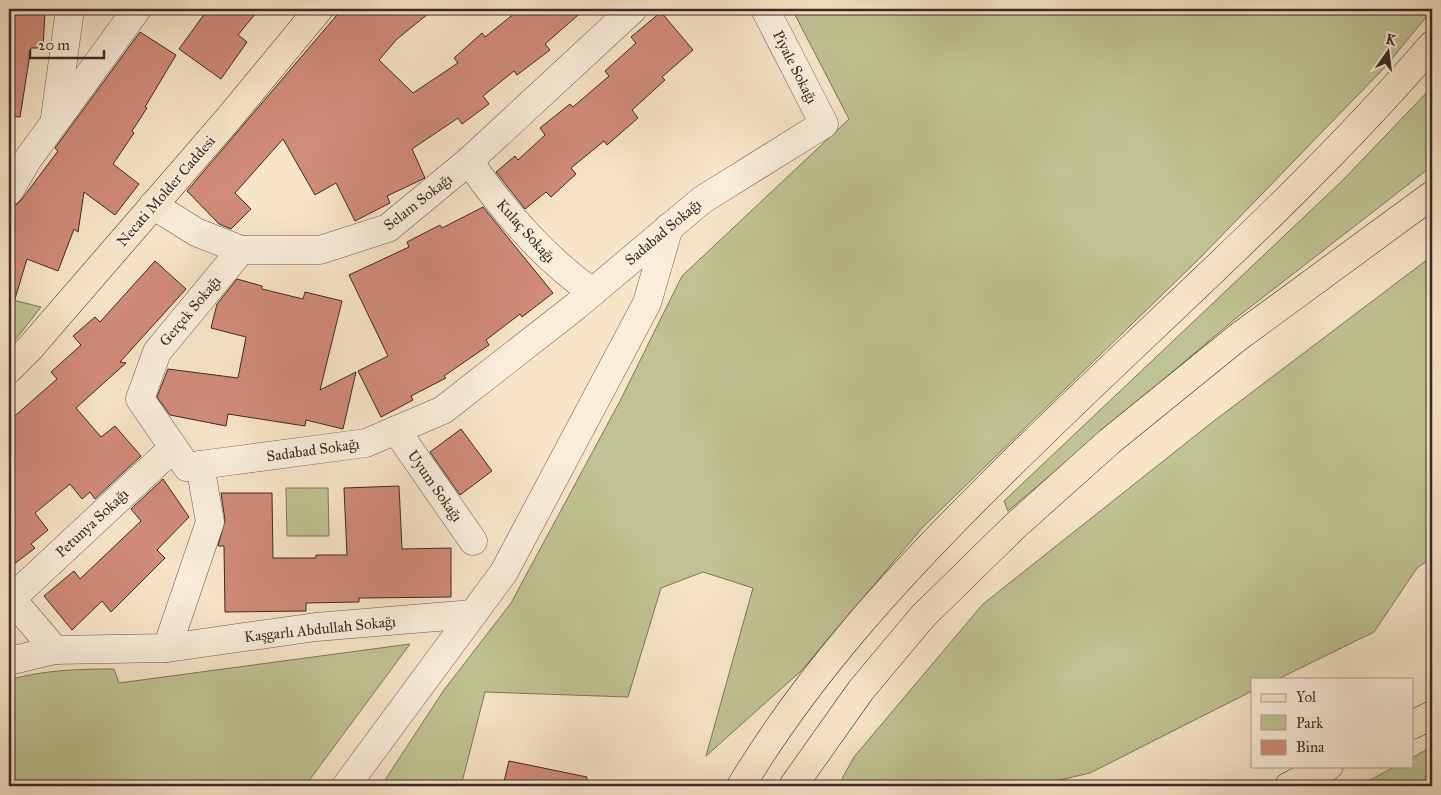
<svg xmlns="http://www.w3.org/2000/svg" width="1441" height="795" font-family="'IM FELL Great Primer',serif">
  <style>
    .green { fill: #c0c393; stroke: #7c765c }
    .building { fill: #d18b79; stroke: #392a25 }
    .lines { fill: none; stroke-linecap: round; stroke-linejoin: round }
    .minor-casing { stroke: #69594e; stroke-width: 29 }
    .major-casing { stroke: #392a25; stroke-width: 29 }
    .highway-casing { stroke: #392a25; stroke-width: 29 }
    .minor { stroke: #faeedb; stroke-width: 28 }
    .major { stroke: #f8e5c8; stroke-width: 28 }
    .highway { stroke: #f8e5c8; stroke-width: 28 }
    .labels { text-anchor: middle; stroke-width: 4.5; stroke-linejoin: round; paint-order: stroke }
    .street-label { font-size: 15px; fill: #392a25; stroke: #faeedb }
  </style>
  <rect width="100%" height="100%" fill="#f8e5c8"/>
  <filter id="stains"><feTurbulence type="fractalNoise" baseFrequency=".004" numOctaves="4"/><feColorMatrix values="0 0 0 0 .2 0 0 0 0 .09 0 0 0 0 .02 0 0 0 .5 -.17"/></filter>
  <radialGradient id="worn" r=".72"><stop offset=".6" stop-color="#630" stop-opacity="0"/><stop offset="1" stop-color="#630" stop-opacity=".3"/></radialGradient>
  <g class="green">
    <polygon points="792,9 1432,10 1385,67 1200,258 923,527 801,671 706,756 753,588 703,572 661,588 628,697 485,692 461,786 381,786 444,690 511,603 620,401 682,276 849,119"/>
    <polygon points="1432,87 1432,166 1235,319 1008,511 1004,501 1342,181"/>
    <polygon points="1432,256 1432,558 1417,568 1374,632 1278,679 1252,679 1252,691 1090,773 1034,786 838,786 854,757 983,604 1210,424"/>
    <polygon points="9,299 41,307 9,348"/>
    <polygon points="286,488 328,488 329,536 287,536"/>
    <path d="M410,644L305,786H9V680C43,670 79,669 114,669L119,683Z"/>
    <polygon points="1432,746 1432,786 1359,786 1396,766 1412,766 1412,758"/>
  </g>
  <g class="building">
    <polygon points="9,9 45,12 43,48 31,48 20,117 9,116"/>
    <polygon points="208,9 259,9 238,35 247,42 221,79 179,49"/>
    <polygon points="342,9 434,9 397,39 379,60 413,93 458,63 454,58 482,33 485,37 520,9 585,9 545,44 550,50 517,75 514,71 483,96 489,104 462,124 458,118 412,149 425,178 387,196 390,203 355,221 336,183 315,195 283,139 235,193 251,209 231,229 219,224 187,191"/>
    <polygon points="661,12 693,50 662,77 665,80 632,110 638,118 607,145 604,141 571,168 576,174 551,197 546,192 525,209 496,172 515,156 518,160 545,135 540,128 570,104 573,107 609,76 605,71 636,43 631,37"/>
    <polygon points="140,32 176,55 145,107 147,108 132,131 134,133 113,164 139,184 115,215 84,192 78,232 74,229 58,271 27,259 14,302 9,301 9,207 16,205 22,199 58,151 55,148"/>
    <polygon points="483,207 553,293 522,317 520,314 486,340 489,345 444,376 446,378 411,396 413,400 381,417 358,371 388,356 349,275 409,247 407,242 440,225 442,228"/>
    <polygon points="155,261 186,289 120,362 126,363 76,408 101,437 115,426 141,456 95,499 90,492 82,499 70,484 35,513 48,530 31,544 35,548 9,568 9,421 57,379 51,372 81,345 73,336 95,317 100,322"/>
    <polygon points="237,279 262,286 262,289 303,299 305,292 342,301 320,390 356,372 343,429 306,420 305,426 228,414 226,426 170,415 157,397 168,369 238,378 246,337 211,328 217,304"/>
    <polygon points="461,429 492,471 460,495 430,452"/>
    <polygon points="163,479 189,517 157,550 165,558 111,612 102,601 72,630 44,596 74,571 80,579 141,521 131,509"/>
    <polygon points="399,486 402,549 451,548 451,597 359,598 359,602 306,603 306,611 225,612 224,546 218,546 225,520 221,493 272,493 273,558 316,558 316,555 347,555 344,488"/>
    <polygon points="509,761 587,777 586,786 503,786"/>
  </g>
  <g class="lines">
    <g class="minor-casing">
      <g id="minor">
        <polyline points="55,118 70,9"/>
        <path d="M469,161C503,211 543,257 592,292"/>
        <polyline points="9,191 28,159 137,9"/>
        <polyline points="153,205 196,232 241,250 320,250 388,228 469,161 633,9"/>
        <polyline points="396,430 473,541"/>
        <polyline points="200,465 187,467 140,399 157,352 241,250"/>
        <polyline points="9,596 55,650"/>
        <polyline points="11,599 173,448"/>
        <polyline points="167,648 316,627 473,614"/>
        <polyline points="9,661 55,650 167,648 210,522 200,465 366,443 443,410 576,306 702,200 824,124 765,9"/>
        <polyline points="346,786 504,572 647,303 669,227"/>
      </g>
    </g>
    <g class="major-casing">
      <g id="major">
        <polyline points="9,369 30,348 229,118 319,9"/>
        <polyline points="1412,725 1432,715"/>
        <polyline points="1289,786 1329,766"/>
      </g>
    </g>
    <g class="highway-casing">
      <g id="highway">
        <path d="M741,786C808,674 898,576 991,484C1137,337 1297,202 1432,45"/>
        <polyline points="793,786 861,690 923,616 1015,526 1110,441 1237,338 1432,195"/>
      </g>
    </g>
    <use href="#minor" class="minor"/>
    <use href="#major" class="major"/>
    <use href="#highway" class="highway"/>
  </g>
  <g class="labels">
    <g class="street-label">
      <text transform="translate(795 67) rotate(63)" y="5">Piyale Sokağı</text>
      <text transform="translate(166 191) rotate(-49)" y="5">Necati Molder Caddesi</text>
      <text transform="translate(418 202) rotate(-38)" y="5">Selam Sokağı</text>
      <text transform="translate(526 231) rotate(48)" y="5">Kulaç Sokağı</text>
      <text transform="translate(663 232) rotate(-40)" y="5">Sadabad Sokağı</text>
      <text transform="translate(190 311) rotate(-50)" y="5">Gerçek Sokağı</text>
      <text transform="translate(313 450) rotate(-8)" y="5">Sadabad Sokağı</text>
      <text transform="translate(435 486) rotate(55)" y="5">Uyum Sokağı</text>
      <text transform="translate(92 523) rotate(-43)" y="5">Petunya Sokağı</text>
      <text transform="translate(320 629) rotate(-6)" y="5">Kaşgarlı Abdullah Sokağı</text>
    </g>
  </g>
  <rect width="1441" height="795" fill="none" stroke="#f8e5c8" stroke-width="30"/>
  <rect x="10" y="10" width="1421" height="775" fill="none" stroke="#392a25" stroke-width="2.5"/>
  <rect x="15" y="15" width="1411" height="765" fill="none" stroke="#392a25"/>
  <rect x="1251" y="678" width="162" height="90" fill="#faeedb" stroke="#ada092"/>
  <rect x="1261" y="694" width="25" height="8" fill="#f8e5c8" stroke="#ada092"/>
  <text x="1296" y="702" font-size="15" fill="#392a25">Yol</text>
  <rect x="1261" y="715" width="25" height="15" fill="#c0c393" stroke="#ada092"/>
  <text x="1296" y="728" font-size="15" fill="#392a25">Park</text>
  <rect x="1261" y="740" width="25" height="15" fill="#d18b79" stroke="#ada092"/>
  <text x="1296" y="752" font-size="15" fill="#392a25">Bina</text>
  <g transform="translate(1388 52) rotate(14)" stroke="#faeedb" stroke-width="4" paint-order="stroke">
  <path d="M0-4L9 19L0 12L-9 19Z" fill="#392a25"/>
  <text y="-8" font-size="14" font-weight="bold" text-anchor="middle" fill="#392a25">K</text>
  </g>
  <path d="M30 50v8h74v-8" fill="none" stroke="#392a25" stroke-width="2.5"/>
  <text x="38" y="50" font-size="15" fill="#392a25" stroke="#faeedb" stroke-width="4" paint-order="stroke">20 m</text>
  <rect width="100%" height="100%" filter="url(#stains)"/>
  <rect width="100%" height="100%" fill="url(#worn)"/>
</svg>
